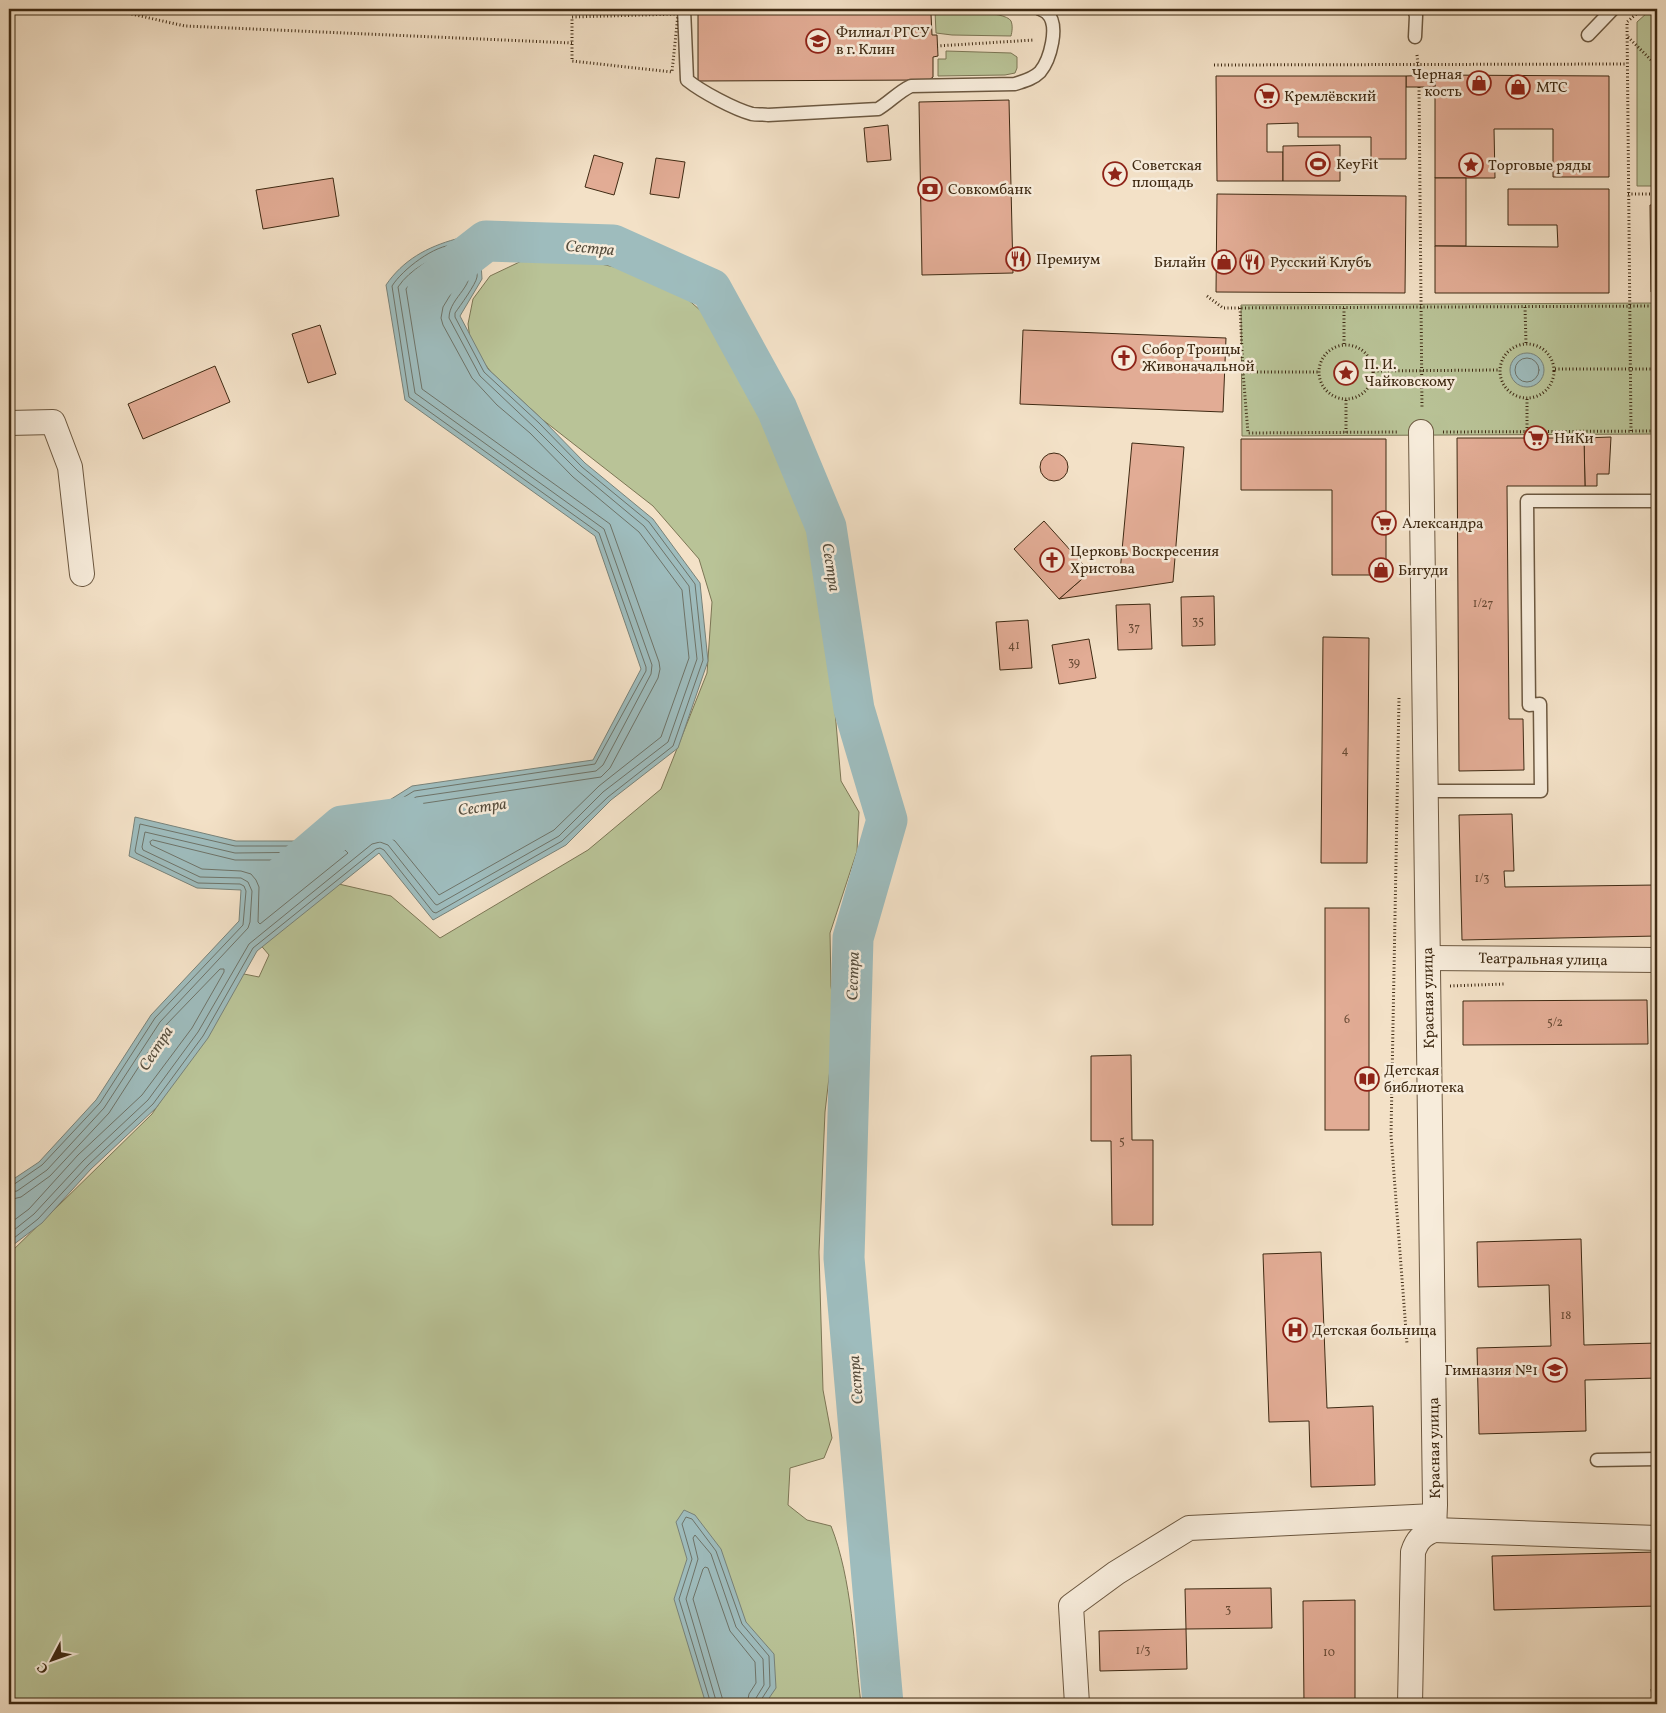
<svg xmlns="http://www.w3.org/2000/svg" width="1666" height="1713" font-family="Vollkorn,serif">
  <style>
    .green { fill: #b9c397; stroke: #7c7655 }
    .water { fill: #9ebcbd; stroke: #788279 }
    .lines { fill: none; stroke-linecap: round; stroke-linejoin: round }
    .shore { stroke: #6e7368; stroke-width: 1 }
    .river { stroke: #9ebcbd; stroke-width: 41 }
    .building { fill: #e2ac95; stroke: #3f2a13 }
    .service-casing { stroke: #6c5840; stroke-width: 15 }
    .minor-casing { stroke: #6c5840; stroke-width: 26 }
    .path { stroke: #3f2a13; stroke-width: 3; stroke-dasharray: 1 2.5; stroke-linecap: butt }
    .service { stroke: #f7ecdb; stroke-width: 12 }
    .minor { stroke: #f7ecdb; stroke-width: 24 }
    .labels { text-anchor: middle; stroke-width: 5; stroke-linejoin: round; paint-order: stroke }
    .number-label { font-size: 12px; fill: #684a34 }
    .poi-label { font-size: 15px; fill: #3f2a13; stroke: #f7ecdb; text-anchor: start }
    .street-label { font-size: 15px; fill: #3f2a13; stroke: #f7ecdb }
    .water-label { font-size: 16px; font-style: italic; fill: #574e3e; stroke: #f7ecdb }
  </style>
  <rect width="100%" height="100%" fill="#f3e1c7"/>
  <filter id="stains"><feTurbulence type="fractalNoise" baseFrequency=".004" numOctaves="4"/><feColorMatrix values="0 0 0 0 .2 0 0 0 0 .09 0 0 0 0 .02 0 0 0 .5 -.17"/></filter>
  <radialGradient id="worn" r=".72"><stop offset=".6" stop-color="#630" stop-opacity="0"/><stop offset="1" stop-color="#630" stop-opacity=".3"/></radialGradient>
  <g class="green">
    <path d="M935,11C948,12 1005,10 1011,21C1013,26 1012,32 1011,36L952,35L936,33Z"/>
    <polygon points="1647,13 1657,14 1657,186 1637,186 1637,22"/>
    <polygon points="946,51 1011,53 1017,57 1017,68 1015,73 1005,75 938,76 938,59 946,59"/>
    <path d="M528,258L592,262L641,273L684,296L717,325L737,353L785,456L817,542L830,653L841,781L859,812L857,851L830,933L831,986L834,1008L835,1026L825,1112L819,1252L823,1390L832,1438L824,1458L790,1468L788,1505L807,1520L831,1526C852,1579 854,1647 861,1704H9V1254L152,1114L202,1040L239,973L259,977L269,955L253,936L330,882L391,896L440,938L588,850L661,789L707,673L712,602L699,559L653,506L543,420L491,372L471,346L468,324L473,299L490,276Z"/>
    <polygon points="1657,303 1657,434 1242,436 1241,305"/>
  </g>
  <g class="water">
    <path d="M456,239L470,246L481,263L482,279L460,316L488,369L543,420L585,463L653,519L700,583L708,661L678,748L611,800L566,845L433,920L379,853L257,951L208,1038L156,1108L91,1169L42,1223L9,1248V1182L39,1162L96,1100L151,1015L239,921L241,890L197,888L129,856L135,817L236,841H324L412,786L593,760L641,669L595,536L405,400L386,285C403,260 427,247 456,239Z"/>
    <circle cx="1527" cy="370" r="17"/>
    <polygon points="684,1510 695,1515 721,1549 746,1622 774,1654 776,1688 765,1704 706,1704 674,1599 687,1559 676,1522"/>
  </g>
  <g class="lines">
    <g class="shore">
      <path d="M454,259C460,261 462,269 463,274L443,307L441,318L443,325L472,378L497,405L530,433L573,477L639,532L682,590L689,658L661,737L599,786L554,830L439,895L395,841L388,836L378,834V830L419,804L601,777L610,768L658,678L660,669L659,662L610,524L422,389L406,289C415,274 437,263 454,259Z"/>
      <circle cx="1527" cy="370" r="12"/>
      <polygon points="153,840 235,860 324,860 331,858 345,850 348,853 260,924 258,922 259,887 256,880 251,874 241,871 202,869 151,845 150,842"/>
      <path d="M9,1186L13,1185L42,1165L100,1103L155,1018L243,925L246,891L244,886L240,884L198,883L136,853L135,851L140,824L235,846H324L414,791L595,764L646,671V667L599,533L409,397L392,286C402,270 435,244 455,245C463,245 468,252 472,259C475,264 478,270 477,277C476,284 460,306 455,313V317L484,372L539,423L582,467L649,522L695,584L703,660L673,746L608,797L562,841L436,913L433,912L384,850L380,848L376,849L253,948L203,1036L153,1104L88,1165L38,1219L9,1242"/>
      <path d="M9,1192L17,1191L47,1170L104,1108L160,1022L248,928L250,922L252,891L248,882L241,878L200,877L143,850L142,847L145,832L235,853L325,852L416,797L596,771L603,765L651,674L652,665L604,529L415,393L398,287C410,269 433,257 454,251C460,253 463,255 466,261C480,285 449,296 449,318L480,376L535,428L578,471L644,526L689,586L697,659L668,742L603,792L559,836L437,905L435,904L388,845L380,842L372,844L249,944L198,1032L148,1100L83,1161L34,1214L9,1234"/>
      <polyline points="9,1200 21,1197 50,1176 109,1113 165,1026 220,969 224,969 224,972 192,1028 142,1095 78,1155 29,1209 9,1224"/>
      <polyline points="711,1704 679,1599 692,1559 682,1524 686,1517 692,1519 716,1551 742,1624 769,1656 770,1686 761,1700 761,1704"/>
      <polyline points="717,1704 686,1599 698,1559 693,1538 695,1535 711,1554 736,1627 763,1659 764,1685 756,1698 754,1704"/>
      <polyline points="724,1704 693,1599 703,1569 705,1567 708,1568 730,1631 755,1662 756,1683 749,1694 747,1704"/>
    </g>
    <g class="river">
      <polyline points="428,286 486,241 613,245 711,289 777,409 826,527 854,709 887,820 853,938 844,1258 883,1704"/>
      <polyline points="280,879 342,826 408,817"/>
    </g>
  </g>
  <g class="building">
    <polygon points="758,9 867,9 931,14 932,35 937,35 938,56 933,57 933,77 929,80 698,81 698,14 708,12"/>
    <polygon points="1435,75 1609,76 1609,177 1553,177 1553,129 1494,129 1495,178 1435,178"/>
    <polygon points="1435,75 1435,87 1406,87 1406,76"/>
    <polygon points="1216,76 1406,76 1406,159 1371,159 1371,137 1298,137 1298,123 1267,124 1267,152 1283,152 1283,181 1217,181"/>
    <polygon points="1009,100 1013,273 922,275 919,102"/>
    <polygon points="888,125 891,160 867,162 864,128"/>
    <polygon points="1340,145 1340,181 1283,181 1283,146"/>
    <polygon points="594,155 623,163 614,195 585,187"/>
    <polygon points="656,158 685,162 679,198 650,194"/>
    <polygon points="333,178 339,216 263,229 256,190"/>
    <rect x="1435" y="178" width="31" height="68"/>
    <polygon points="1508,189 1609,189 1609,293 1435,293 1435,246 1558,247 1557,225 1508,225"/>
    <polygon points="1217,194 1406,196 1405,293 1216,292"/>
    <polygon points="1650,205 1657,205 1657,292 1651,292"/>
    <polygon points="320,325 336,374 308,383 292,334"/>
    <polygon points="1023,330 1226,338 1223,412 1020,404"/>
    <polygon points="215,366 230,402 143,439 128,404"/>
    <polygon points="1611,437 1609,474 1597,474 1597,486 1585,486 1584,438"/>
    <polygon points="1457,438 1584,438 1585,486 1507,486 1509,719 1523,719 1524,770 1459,771"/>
    <polygon points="1241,439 1386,439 1386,575 1332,575 1332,490 1241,490"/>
    <polygon points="1132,443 1184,447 1173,582 1059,599 1090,572 1120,572"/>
    <circle cx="1054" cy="467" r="14"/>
    <polygon points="1044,521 1090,572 1059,599 1014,549"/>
    <polygon points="1214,596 1215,645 1182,646 1181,597"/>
    <polygon points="1150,604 1152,649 1118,650 1116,605"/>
    <polygon points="1028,620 1032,668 1000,670 996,622"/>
    <polygon points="1323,637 1369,638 1367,863 1321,863"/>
    <polygon points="1089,639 1096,678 1059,684 1052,645"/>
    <polygon points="1512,814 1514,871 1504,871 1505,887 1656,885 1656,867 1657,867 1657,936 1462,940 1459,815"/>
    <rect x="1325" y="908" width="44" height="222"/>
    <polygon points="1647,1000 1648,1044 1463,1045 1463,1001"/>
    <polygon points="1131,1055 1132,1140 1153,1140 1153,1225 1112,1225 1111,1141 1091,1141 1091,1056"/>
    <polygon points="1581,1239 1584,1345 1657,1343 1657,1378 1585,1380 1586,1431 1479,1434 1477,1348 1551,1346 1549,1285 1478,1287 1477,1242"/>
    <polygon points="1321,1252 1327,1408 1373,1406 1375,1485 1311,1487 1309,1421 1269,1422 1263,1254"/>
    <polygon points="1657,1552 1657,1606 1494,1610 1492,1556"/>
    <polygon points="1271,1588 1272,1628 1186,1629 1185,1589"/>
    <polygon points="1355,1600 1355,1704 1304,1704 1303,1601"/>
    <polygon points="1186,1629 1187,1669 1100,1671 1099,1631"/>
    <polygon points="1651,1689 1657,1689 1657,1704 1653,1704"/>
  </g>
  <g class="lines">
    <g class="service-casing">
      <g id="service">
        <path d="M684,9L687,80C702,92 734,109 752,114C757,115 763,114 768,115L878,109C890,102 898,92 911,86L1015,84C1024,81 1033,79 1040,72C1050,60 1060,25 1047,13C1045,11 1042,10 1040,9"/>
        <polyline points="1414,9 1416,16 1415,37"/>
        <polyline points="1588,35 1613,9"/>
        <polyline points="1426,791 1541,791 1540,704 1529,705 1527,501 1657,501"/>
        <polyline points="1597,1460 1657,1459"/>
      </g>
    </g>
    <g class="minor-casing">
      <g id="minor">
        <polyline points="9,423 53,422 70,467 82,574"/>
        <polyline points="1428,958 1657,960"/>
        <polyline points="1434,1530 1657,1538"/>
        <polyline points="1077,1704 1071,1606 1116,1573 1189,1528 1434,1516"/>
        <path d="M1410,1704L1413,1552C1417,1540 1422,1535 1434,1530L1435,1505L1421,432"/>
      </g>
    </g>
    <g class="path">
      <polyline points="9,11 118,11"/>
      <polyline points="118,11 185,26 572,43"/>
      <polyline points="124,11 336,9"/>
      <polygon points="678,14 672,72 572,61 572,17"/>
      <polyline points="1628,37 1657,66"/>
      <polyline points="937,46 1034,40"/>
      <polyline points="1417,55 1419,76"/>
      <polyline points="1214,65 1627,64"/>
      <polyline points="1419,87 1422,409"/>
      <polyline points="1628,194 1657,194"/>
      <polyline points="1207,296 1223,308 1657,306"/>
      <polyline points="1525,307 1526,343"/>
      <polyline points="1240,308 1243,372 1248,433 1399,432"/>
      <polyline points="1344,308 1344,345"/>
      <circle cx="1527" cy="371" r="27"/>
      <circle cx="1346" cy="372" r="27"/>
      <polyline points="1555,369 1657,369"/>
      <polyline points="1374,371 1499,370"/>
      <polyline points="1243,372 1318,372"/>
      <polyline points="1527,399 1527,432"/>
      <polyline points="1346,400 1346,433"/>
      <polyline points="1631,431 1627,22 1642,9"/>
      <polyline points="1443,432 1657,431"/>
      <polyline points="1399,698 1391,1135 1407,1344"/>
      <polyline points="1450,986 1504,984"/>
    </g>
    <use href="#service" class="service"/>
    <use href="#minor" class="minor"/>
  </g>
  <defs>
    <g id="university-ring" transform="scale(1.25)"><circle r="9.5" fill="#f7ecdb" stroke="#8f2418" stroke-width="1.5"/><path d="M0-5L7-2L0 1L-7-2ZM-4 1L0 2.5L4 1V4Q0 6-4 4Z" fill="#8f2418"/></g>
    <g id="shop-ring" transform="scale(1.25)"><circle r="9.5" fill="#f7ecdb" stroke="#8f2418" stroke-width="1.5"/><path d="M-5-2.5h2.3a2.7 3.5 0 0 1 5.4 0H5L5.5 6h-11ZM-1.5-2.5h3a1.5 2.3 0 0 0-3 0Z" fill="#8f2418"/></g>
    <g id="supermarket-ring" transform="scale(1.25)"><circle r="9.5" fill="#f7ecdb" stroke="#8f2418" stroke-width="1.5"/><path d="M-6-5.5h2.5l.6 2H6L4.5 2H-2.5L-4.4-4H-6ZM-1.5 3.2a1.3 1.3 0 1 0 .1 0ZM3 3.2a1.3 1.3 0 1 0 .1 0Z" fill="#8f2418"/></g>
    <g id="stadium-ring" transform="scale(1.25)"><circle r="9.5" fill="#f7ecdb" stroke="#8f2418" stroke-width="1.5"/><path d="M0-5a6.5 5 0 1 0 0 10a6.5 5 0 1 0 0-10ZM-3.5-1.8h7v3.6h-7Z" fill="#8f2418"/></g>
    <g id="sight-ring" transform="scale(1.25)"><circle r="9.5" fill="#f7ecdb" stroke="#8f2418" stroke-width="1.5"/><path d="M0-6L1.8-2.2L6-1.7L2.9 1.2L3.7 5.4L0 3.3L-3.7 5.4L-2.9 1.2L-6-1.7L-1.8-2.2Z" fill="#8f2418"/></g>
    <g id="bank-ring" transform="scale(1.25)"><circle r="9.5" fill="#f7ecdb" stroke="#8f2418" stroke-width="1.5"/><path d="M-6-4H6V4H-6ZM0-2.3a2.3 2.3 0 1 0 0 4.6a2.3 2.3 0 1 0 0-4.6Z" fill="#8f2418"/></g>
    <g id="restaurant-ring" transform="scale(1.25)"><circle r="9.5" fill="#f7ecdb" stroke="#8f2418" stroke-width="1.5"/><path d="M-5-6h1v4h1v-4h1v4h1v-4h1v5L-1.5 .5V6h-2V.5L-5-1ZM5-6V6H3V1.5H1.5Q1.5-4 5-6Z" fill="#8f2418"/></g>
    <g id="church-ring" transform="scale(1.25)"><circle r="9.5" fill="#f7ecdb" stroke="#8f2418" stroke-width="1.5"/><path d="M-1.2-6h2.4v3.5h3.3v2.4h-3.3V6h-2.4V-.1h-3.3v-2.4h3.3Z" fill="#8f2418"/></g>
    <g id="library-ring" transform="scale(1.25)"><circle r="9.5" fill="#f7ecdb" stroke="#8f2418" stroke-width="1.5"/><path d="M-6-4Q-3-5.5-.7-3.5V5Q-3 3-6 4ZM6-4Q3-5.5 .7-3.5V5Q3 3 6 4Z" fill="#8f2418"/></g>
    <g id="hospital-ring" transform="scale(1.25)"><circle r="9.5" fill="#f7ecdb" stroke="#8f2418" stroke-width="1.5"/><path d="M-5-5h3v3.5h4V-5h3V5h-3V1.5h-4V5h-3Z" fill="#8f2418"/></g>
    <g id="school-ring" transform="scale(1.25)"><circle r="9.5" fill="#f7ecdb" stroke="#8f2418" stroke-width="1.5"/><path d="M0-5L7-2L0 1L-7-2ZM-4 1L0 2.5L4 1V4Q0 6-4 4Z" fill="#8f2418"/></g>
  </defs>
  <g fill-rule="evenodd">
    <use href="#university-ring" x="818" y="41"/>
    <use href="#shop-ring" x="1479" y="83"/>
    <use href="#shop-ring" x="1518" y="87"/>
    <use href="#supermarket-ring" x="1267" y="96"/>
    <use href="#stadium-ring" x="1318" y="164"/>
    <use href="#sight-ring" x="1471" y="165"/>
    <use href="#sight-ring" x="1115" y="174"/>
    <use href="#bank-ring" x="930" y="189"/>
    <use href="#restaurant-ring" x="1018" y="259"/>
    <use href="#shop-ring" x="1224" y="262"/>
    <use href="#restaurant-ring" x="1252" y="262"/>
    <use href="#church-ring" x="1124" y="358"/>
    <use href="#sight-ring" x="1346" y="373"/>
    <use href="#supermarket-ring" x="1536" y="438"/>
    <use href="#supermarket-ring" x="1384" y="523"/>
    <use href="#church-ring" x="1052" y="560"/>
    <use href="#shop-ring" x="1381" y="570"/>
    <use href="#library-ring" x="1367" y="1079"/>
    <use href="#hospital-ring" x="1295" y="1330"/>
    <use href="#school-ring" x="1555" y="1370"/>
  </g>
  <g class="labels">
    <g class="number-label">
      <text x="1483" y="607">1/27</text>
      <text x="1198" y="625">35</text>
      <text x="1134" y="631">37</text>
      <text x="1014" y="649">41</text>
      <text x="1074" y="666">39</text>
      <text x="1345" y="754">4</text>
      <text x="1482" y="882">1/3</text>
      <text x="1347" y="1023">6</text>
      <text x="1555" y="1026">5/2</text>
      <text x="1122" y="1145">5</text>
      <text x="1566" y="1319">18</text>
      <text x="1228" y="1613">3</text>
      <text x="1143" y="1654">1/3</text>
      <text x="1329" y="1656">10</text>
    </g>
    <g class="poi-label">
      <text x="836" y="37">Филиал РГСУ<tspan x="836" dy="17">в г. Клин</tspan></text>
      <text x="1462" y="79" text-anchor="end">Черная<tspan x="1462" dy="17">кость</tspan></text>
      <text x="1536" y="92">МТС</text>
      <text x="1284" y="101">Кремлёвский</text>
      <text x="1336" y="169">KeyFit</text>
      <text x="1132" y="170">Советская<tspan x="1132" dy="17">площадь</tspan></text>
      <text x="1488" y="170">Tорговые ряды</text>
      <text x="948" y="194">Совкомбанк</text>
      <text x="1036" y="264">Премиум</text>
      <text x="1206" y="267" text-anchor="end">Билайн</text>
      <text x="1270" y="267">Русский Клубъ</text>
      <text x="1142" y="354">Собор Троицы<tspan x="1142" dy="17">Живоначальной</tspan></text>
      <text x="1364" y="369">П. И.<tspan x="1364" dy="17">Чайковскому</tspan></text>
      <text x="1554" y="443">НиКи</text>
      <text x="1402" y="528">Александра</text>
      <text x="1070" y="556">Церковь Воскресения<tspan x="1070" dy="17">Христова</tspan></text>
      <text x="1398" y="575">Бигуди</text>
      <text x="1384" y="1075">Детская<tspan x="1384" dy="17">библиотека</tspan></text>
      <text x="1312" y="1335">Детская больница</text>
      <text x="1538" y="1375" text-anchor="end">Гимназия №1</text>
    </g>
    <g class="street-label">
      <text transform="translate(1543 959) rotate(1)" y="5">Театральная улица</text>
      <text transform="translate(1428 998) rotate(-91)" y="5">Красная улица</text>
      <text transform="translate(1434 1448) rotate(-91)" y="5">Красная улица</text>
    </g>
    <g class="water-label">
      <text transform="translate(590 247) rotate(5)" y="6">Сестра</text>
      <text transform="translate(832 567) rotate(81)" y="6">Сестра</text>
      <text transform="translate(482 806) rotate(-8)" y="6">Сестра</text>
      <text transform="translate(852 976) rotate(-88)" y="6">Сестра</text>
      <text transform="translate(155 1048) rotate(-57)" y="6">Сестра</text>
      <text transform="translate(855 1380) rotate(-95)" y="6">Сестра</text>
    </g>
  </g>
  <rect width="1666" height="1713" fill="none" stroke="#f3e1c7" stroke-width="30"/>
  <rect x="10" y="10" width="1646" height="1693" fill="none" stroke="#3f2a13" stroke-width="2.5"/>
  <rect x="15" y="15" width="1636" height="1683" fill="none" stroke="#3f2a13"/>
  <g transform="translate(52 1660) rotate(229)" stroke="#f7ecdb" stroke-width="4" paint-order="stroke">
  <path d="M0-4L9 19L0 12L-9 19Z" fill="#3f2a13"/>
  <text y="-8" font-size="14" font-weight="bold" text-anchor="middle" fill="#3f2a13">С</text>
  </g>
  <rect width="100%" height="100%" filter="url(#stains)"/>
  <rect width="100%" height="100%" fill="url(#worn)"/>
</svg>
